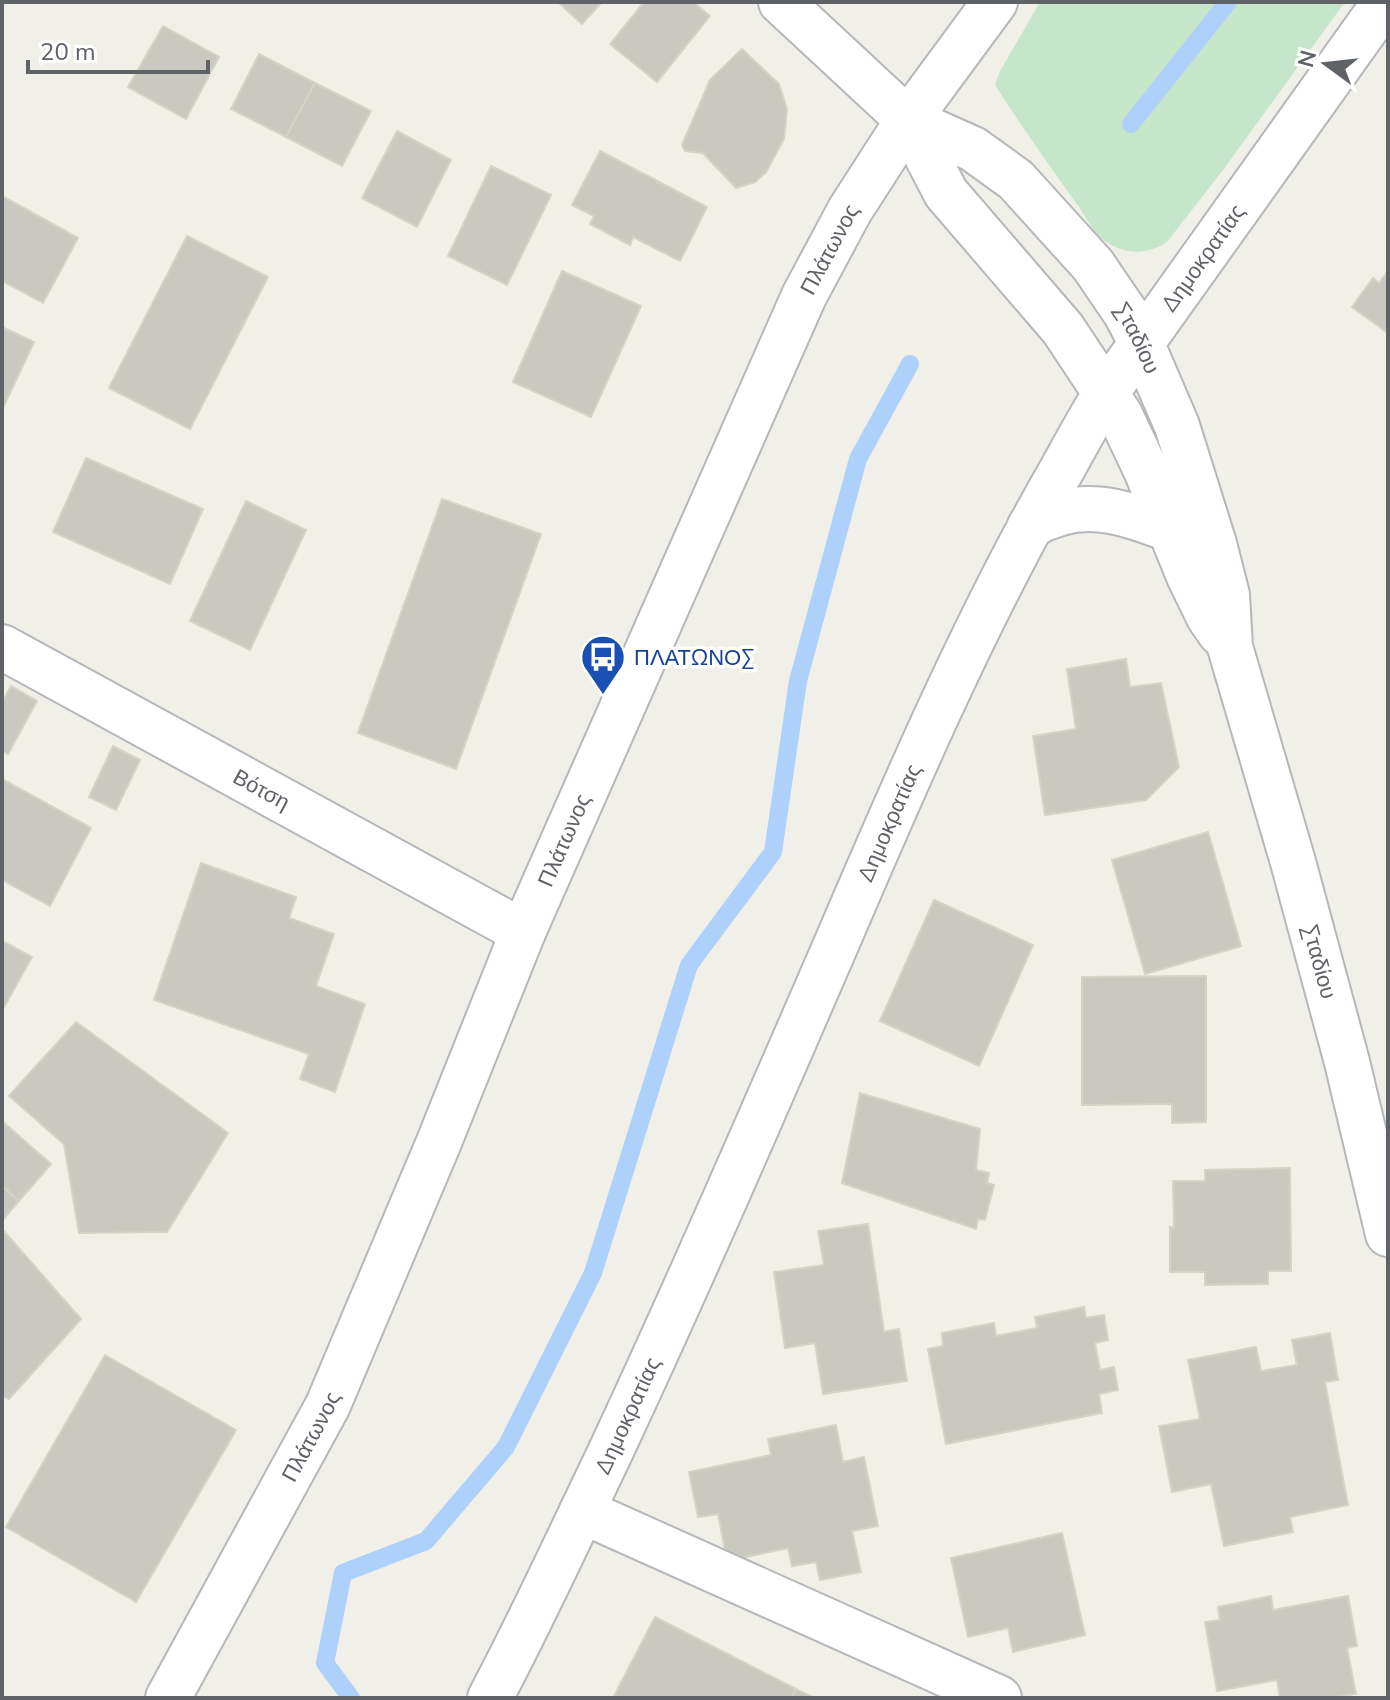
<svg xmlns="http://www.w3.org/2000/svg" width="1390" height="1700" font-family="'Nunito Sans',sans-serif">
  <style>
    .green { fill: #c6e6ca }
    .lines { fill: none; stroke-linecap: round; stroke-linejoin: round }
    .stream { stroke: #add1fb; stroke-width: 18 }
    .building { fill: #c9c9c2; stroke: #d5d2c6; stroke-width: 2 }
    .minor-casing { stroke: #b5b7bb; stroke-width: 48 }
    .minor { stroke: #fff; stroke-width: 44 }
    .labels { text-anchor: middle; stroke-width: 7; stroke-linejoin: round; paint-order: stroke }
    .street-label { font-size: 22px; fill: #5f6267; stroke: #fff }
    .transit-label { font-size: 22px; fill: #164399; stroke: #fff; text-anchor: start }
  </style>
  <rect width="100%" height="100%" fill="#f0efe8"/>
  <path class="green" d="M1040,2H1345L1226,166L1167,242C1147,255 1125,255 1105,241C1094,234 1086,217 1079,207C1050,167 1022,127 995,85L1000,71Z"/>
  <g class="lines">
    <g class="stream">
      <polyline points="1131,124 1228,2"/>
      <polyline points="351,1698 325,1663 343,1573 426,1541 506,1447 593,1273 689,965 773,852 798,681 858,459 910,364"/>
    </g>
  </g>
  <g class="building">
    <polygon points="558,2 602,2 582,24"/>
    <polygon points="644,2 693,2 710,16 657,82 610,44"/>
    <polygon points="163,26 219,57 186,119 128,87"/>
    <polygon points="742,49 779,84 787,109 784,139 766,172 755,182 736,188 703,153 685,151 682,145 710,80"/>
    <polygon points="259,54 315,83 286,137 231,109"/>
    <polygon points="315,83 371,111 342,166 286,137"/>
    <polygon points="397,131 451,160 417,227 362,198"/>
    <polygon points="600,151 707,207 680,261 633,237 630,245 590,224 594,216 572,205"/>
    <polygon points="491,166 551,195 507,285 448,256"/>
    <polygon points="2,196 78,238 43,303 2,281"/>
    <polygon points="187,236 268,277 190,429 109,388"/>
    <polygon points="562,271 641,306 591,417 513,382"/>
    <polygon points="1388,271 1388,333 1352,307 1373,278 1379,283"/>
    <polygon points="2,327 34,342 2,410"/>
    <polygon points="86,458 203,509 170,584 53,532"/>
    <polygon points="442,499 541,534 456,769 358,733"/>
    <polygon points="246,501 306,530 250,650 190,621"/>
    <polygon points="1126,659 1130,687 1161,683 1179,767 1146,800 1045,815 1033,736 1076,729 1067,669"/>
    <polygon points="11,686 37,701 8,754 2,750 2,702"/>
    <polygon points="113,746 140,760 116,810 89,797"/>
    <polygon points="2,779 91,828 50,906 2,880"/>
    <polygon points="1208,832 1241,946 1145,974 1112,860"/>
    <polygon points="201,863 296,897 289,918 334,934 316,986 365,1004 335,1092 300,1079 309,1054 154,1000"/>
    <polygon points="934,900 1033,945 979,1066 880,1021"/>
    <polygon points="2,941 32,957 2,1011"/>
    <polygon points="1206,976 1206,1122 1172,1123 1172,1104 1082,1105 1082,977"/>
    <polygon points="76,1022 228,1133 167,1232 79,1233 64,1144 9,1096"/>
    <polygon points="860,1093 980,1129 976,1170 989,1173 987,1183 994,1185 985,1220 978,1219 976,1229 842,1183"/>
    <polygon points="2,1121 51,1164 19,1201 2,1186"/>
    <polygon points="1290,1168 1291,1271 1268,1271 1268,1284 1205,1285 1205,1272 1170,1272 1170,1227 1174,1228 1173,1181 1205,1181 1205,1170"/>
    <polygon points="2,1186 19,1201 2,1221"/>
    <polygon points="868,1224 884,1332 899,1329 907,1381 823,1394 815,1343 785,1348 774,1272 824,1265 818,1231"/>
    <polygon points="2,1229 81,1319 9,1399 2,1396"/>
    <polygon points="1084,1307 1086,1318 1104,1315 1108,1340 1095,1343 1100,1370 1114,1367 1118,1390 1099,1394 1102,1413 946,1444 928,1349 943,1346 942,1333 994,1323 996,1336 1037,1328 1035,1317"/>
    <polygon points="1330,1333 1338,1380 1325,1382 1348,1505 1290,1517 1293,1532 1224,1546 1211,1484 1172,1492 1159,1426 1200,1419 1188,1360 1256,1347 1261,1371 1297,1365 1292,1340"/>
    <polygon points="105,1355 236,1430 136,1602 6,1527"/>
    <polygon points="836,1425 843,1462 864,1457 878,1526 852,1531 861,1572 820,1580 816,1562 792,1566 788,1548 727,1561 718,1514 698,1517 689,1472 771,1455 768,1439"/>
    <polygon points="1062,1533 1085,1635 1013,1652 1008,1628 968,1637 951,1558"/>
    <polygon points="1271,1596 1273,1610 1348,1596 1357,1646 1347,1648 1356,1694 1330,1698 1280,1698 1277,1680 1217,1691 1205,1622 1220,1620 1218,1607"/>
    <polygon points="655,1617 796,1689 791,1698 613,1698"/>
    <polygon points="796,1689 814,1698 791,1698"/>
  </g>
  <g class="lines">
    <g class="minor-casing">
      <g id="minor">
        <path id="s1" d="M781,2L908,120L973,149L1016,180L1093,265L1125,312L1141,342L1177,426L1214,544L1227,595L1230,647L1293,862L1347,1062L1388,1234"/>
        <polyline points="908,120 946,193 1063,329 1120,415 1146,470 1189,576 1209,617 1220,633"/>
        <path d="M1030,526C1080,497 1118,510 1169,529"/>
        <path id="s2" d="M2,647L523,932"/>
        <polyline points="582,1511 999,1698"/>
        <path id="s3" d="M168,1698L328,1405L439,1142L523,932L804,296L850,210L908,120L995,2"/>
        <path id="s4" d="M490,1698C532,1619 569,1538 608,1457C688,1286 763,1113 838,940C904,786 970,633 1052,487C1070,456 1086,424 1106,393L1385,2"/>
      </g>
    </g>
    <use href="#minor" class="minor"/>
  </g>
  <defs>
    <g id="bus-pin" transform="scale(2.3)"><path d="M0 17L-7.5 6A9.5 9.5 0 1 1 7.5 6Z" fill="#1a4fb4" stroke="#fff"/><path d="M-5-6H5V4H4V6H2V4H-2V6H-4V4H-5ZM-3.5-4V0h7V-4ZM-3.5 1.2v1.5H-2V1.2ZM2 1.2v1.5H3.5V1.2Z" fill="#fff"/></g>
  </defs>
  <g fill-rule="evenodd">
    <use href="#bus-pin" x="603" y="657"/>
  </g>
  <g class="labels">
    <g class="street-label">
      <text dy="8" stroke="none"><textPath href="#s3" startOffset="1594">Πλάτωνος</textPath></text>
      <text dy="8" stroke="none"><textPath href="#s4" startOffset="1610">Δημοκρατίας</textPath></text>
      <text dy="8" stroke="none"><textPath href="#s1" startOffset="498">Σταδίου</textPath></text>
      <text dy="8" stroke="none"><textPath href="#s2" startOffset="296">Βότση</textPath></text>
      <text dy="8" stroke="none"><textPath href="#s4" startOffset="962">Δημοκρατίας</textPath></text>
      <text dy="8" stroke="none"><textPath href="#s3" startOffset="946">Πλάτωνος</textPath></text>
      <text dy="8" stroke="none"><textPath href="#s1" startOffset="1150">Σταδίου</textPath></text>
      <text dy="8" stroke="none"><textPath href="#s4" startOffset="314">Δημοκρατίας</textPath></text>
      <text dy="8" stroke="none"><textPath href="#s3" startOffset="298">Πλάτωνος</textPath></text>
    </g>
    <g class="transit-label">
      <text x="634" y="665">ΠΛΑΤΩΝΟΣ</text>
    </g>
  </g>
  <rect width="1390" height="1700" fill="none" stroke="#5f6267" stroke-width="8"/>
  <g transform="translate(1326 64) rotate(285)" stroke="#ffffff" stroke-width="6" paint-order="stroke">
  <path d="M0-6L14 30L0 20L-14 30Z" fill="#5f6267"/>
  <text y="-12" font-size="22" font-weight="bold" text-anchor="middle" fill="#5f6267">N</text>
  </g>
  <path d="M28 60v12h180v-12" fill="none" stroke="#5f6267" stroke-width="4"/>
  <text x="40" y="60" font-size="24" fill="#5f6267" stroke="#ffffff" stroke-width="6" paint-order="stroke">20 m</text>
</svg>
